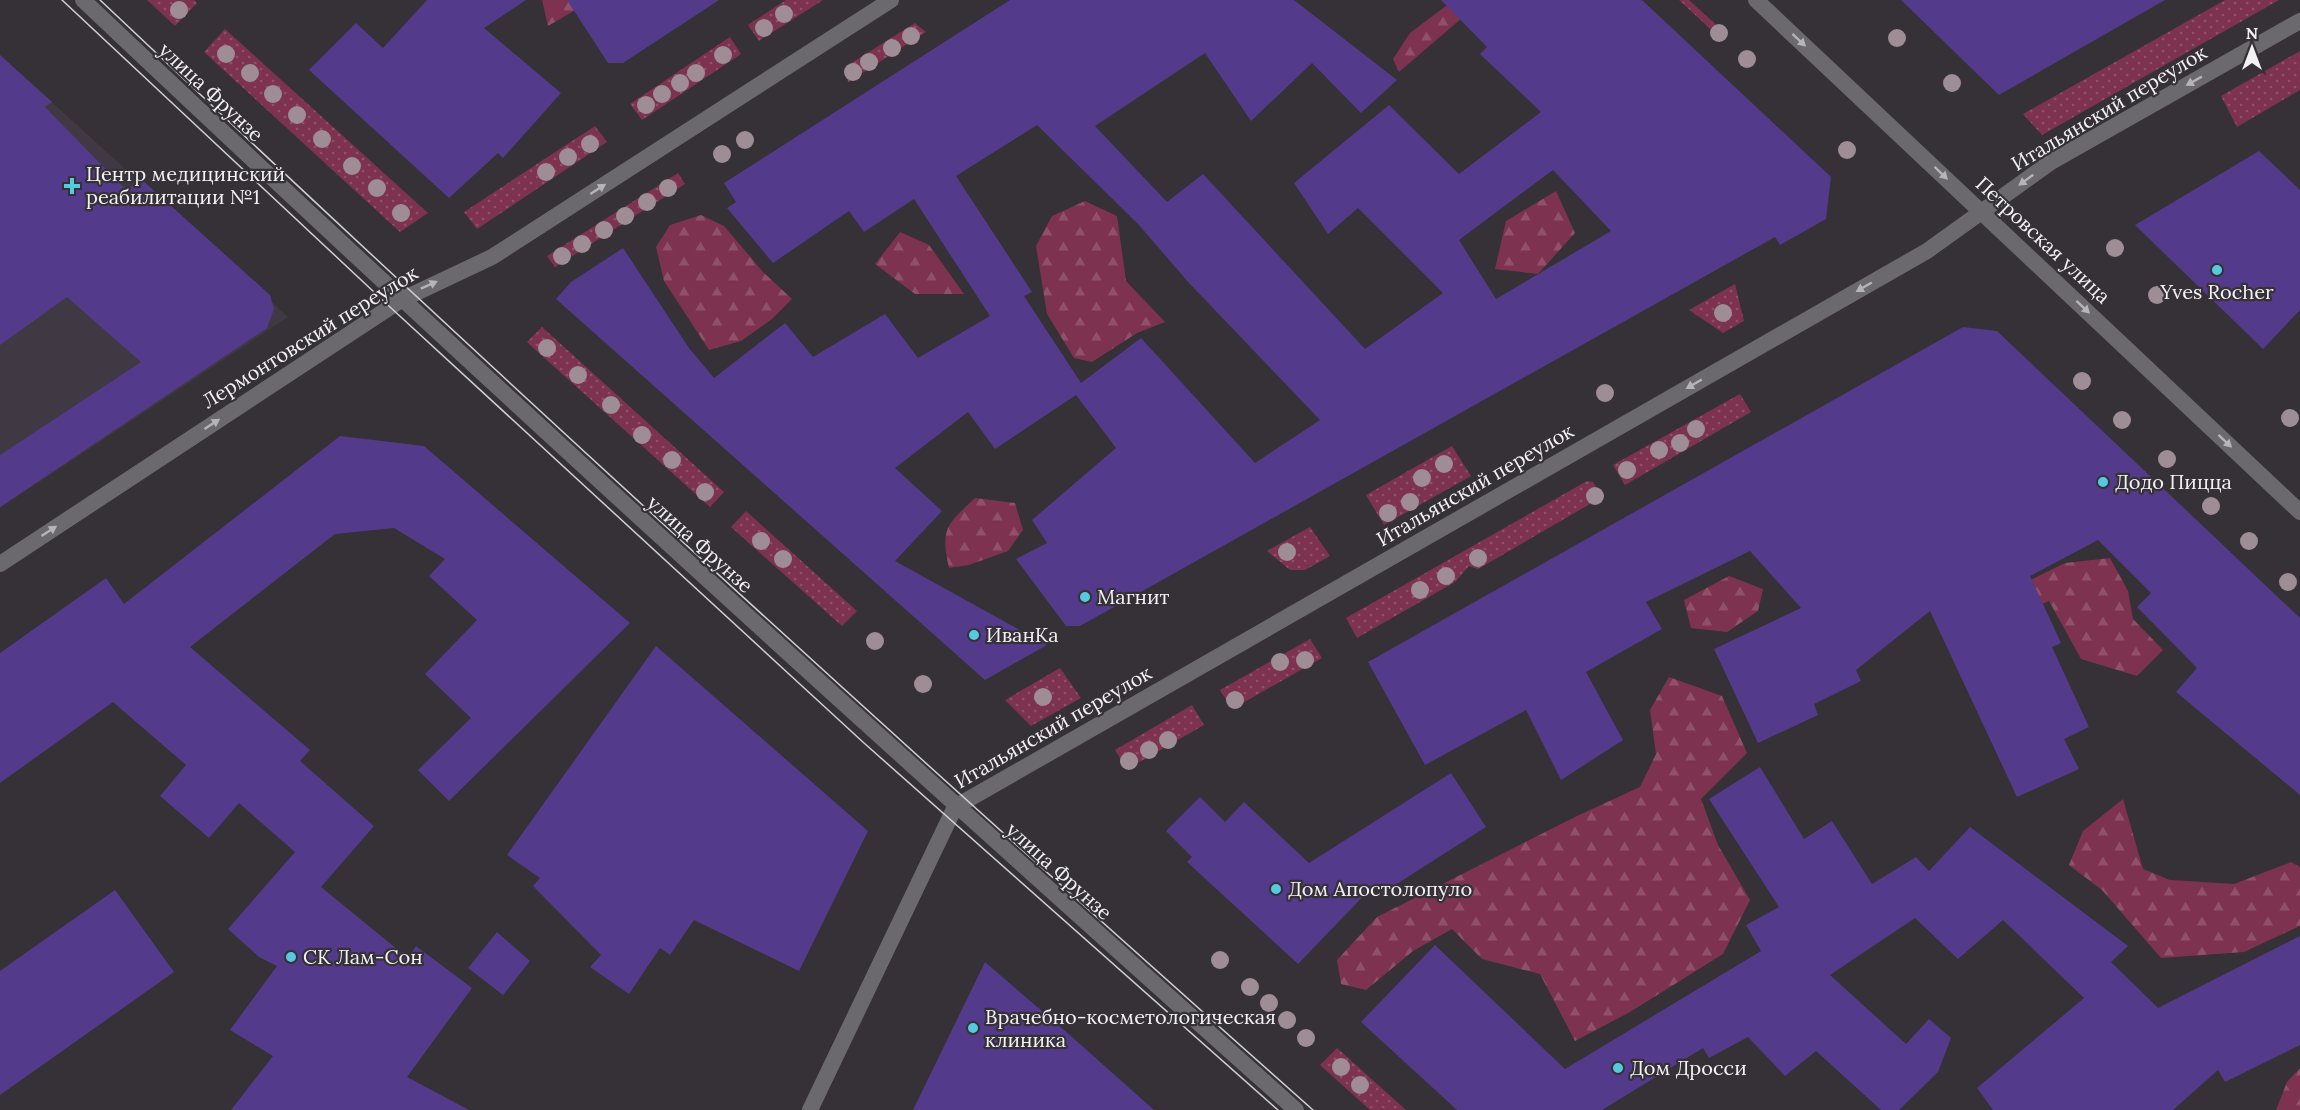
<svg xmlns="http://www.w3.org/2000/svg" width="2300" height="1110" font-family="Lora,serif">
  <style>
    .built { fill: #403943 }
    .grass { fill: url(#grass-dots) }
    .forest { fill: url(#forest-firs) }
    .building { fill: #543a8b; fill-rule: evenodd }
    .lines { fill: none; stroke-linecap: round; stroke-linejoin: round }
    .minor { stroke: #6c696e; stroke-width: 16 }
    .secondary { stroke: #6c696e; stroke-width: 16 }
    .tram { stroke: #d1cfd2; stroke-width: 1.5 }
    .tree { fill: #9e8d94 }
    .oneway { fill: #b6b4b8 }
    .poi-dot { fill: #55cadf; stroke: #353136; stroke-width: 2 }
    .labels { text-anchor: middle; stroke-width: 4.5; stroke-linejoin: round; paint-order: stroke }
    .street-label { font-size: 20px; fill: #f3f1f4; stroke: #353136 }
    .poi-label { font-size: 20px; fill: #f3f1f4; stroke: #353136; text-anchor: start }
  </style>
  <defs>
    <pattern id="grass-dots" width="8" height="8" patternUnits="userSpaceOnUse" patternTransform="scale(1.5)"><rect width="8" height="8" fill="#7d3250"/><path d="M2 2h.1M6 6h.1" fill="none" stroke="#90506a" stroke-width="1.8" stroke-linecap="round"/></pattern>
    <pattern id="forest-firs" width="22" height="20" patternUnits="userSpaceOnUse" patternTransform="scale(1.5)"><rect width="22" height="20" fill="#7d3250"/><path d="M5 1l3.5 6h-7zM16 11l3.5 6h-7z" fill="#90506a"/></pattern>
  </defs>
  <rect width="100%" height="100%" fill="#353136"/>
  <polygon class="built" points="0,55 288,317 0,508"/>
  <g class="grass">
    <polygon points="147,0 194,0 197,3 175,26"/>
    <polygon points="786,0 823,0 759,41 748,25"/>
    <polygon points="1679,0 1689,0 1724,32 1719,37"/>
    <polygon points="2225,0 2279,0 2042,135 2023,114"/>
    <polygon points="915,23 926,32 848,82 845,67"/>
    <polygon points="225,29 428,213 400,232 204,52"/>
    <polygon points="730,37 741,54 642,120 630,104"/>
    <polygon points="2300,51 2300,90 2237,127 2221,96"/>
    <polygon points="595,126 607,142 477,229 464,212"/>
    <polygon points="678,173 685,184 555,267 547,256"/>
    <polygon points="1735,284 1744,321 1723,333 1689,310"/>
    <polygon points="542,327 724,492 710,507 530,345 527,342"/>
    <polygon points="1740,394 1751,412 1625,485 1613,465"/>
    <polygon points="1452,446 1471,476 1384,525 1366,495"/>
    <polygon points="1587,481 1593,482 1602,497 1478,569 1469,566 1455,582 1357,638 1346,618"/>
    <polygon points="746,511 857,611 842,626 731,527"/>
    <polygon points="1310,527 1330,556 1305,570 1290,570 1267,551"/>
    <polygon points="1310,639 1322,658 1232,709 1220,690"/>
    <polygon points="1060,668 1081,698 1031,726 1005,700"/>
    <polygon points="1192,705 1204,725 1127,769 1115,750"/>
    <polygon points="1337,1048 1406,1110 1370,1110 1320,1065"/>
  </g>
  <g class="forest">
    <polygon points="542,0 586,0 584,5 548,26"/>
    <polygon points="1454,0 1463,17 1399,72 1393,59 1410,33"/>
    <polygon points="1556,191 1575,233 1538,274 1495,269 1506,221"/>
    <polygon points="1085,201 1117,216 1126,281 1165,322 1137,333 1092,362 1074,358 1047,314 1036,246 1052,216"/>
    <polygon points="701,215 724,226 763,272 792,299 772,319 741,341 709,350 664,281 656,247 670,225"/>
    <polygon points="900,232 929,245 964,294 915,294 875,264"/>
    <path d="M975,498L1015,503L1023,530L1008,551L969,565L949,568C940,527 947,525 975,498Z"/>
    <polygon points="2110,558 2128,591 2133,619 2163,650 2137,676 2081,659 2049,601 1969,635 1940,635 1959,615 2065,563"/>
    <polygon points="1729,576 1763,589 1758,611 1727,632 1691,628 1684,600"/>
    <polygon points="1669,677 1722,696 1747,753 1701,799 1718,845 1750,900 1723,954 1630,1012 1575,1041 1540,974 1482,959 1452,929 1413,951 1366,990 1341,984 1337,960 1377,917 1577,816 1640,787 1656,754 1650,710"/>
    <polygon points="2123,799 2143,869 2170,880 2234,884 2291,862 2300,867 2300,926 2244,952 2161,958 2102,890 2069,865 2083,831"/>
    <polygon points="2300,1068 2300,1110 2276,1110 2287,1082"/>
  </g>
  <g class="building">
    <polygon points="427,0 526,0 484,28 561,93 503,158 498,153 449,198 309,70 356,23 383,48"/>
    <polygon points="567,0 719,0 623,63 608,63"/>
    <path d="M1010,0H1294L1397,80L1361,113L1312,63L1251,121L1205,53L1095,126L1167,202L1203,174L1365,349L1443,293L1358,208L1328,234L1294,183L1389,105L1459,174L1541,112L1480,54L1487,47L1441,0H1642L1831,177L1826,219L1780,245L1775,237L1080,626H1066L1016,559L1047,543L1032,520L1116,448L1076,395L995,449L968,412L895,468L942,511L895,561L1047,645L985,680L556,299L571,282L623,248L689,348L714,378L785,323L813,357L885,314L918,358L990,316L914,199L864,232L849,211L773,263L727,208L736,202L724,183ZM1037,125L1138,224L1189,283L1320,420L1255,463L1141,338L1081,383L1024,296L1032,292L956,176ZM1553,170L1611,231L1496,299L1459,240Z"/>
    <polygon points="1901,0 2165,0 1999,95"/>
    <polygon points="0,55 52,102 45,107 127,191 140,178 270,295 274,309 267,328 0,507 0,455 141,362 67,297 0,345"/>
    <polygon points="2259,151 2300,190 2300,310 2263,349 2135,225"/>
    <polygon points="1963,327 1997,331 2300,618 2300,795 2176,692 2197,668 2137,607 2151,593 2098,540 2030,576 2061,643 2052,647 2089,727 2064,739 2079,769 2017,797 1930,611 1856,670 1861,681 1814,704 1818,715 1758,743 1714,649 1801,608 1750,551 1646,602 1662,629 1586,672 1623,740 1561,780 1526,710 1425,765 1368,662"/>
    <polygon points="340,436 424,446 630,623 449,801 418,770 471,718 425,674 477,620 429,576 445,559 394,528 335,534 190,647 310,750 300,761 374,826 321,887 408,958 416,946 472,988 407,1077 469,1110 231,1110 273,1056 230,1030 277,966 259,957 228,929 295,852 239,803 209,838 160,796 186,765 113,702 0,783 0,653 106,578 124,604"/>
    <polygon points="656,646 868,831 799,971 694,920 670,955 660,948 629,994 590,967 601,955 533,886 540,878 507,855"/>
    <polygon points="1760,767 1804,839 1832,821 1872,884 1916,857 1929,871 1970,827 2128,946 2111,962 2158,1008 2300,936 2300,1045 2225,1082 2218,1070 2173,1110 1993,1110 1977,1088 2084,998 2003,920 1958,959 1915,918 1830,975 1906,1044 1929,1019 1951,1038 1938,1072 1899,1110 1881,1110 1816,1051 1785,1076 1748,1037 1709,1058 1703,1048 1602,1110 1457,1110 1361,1022 1435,945 1565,1069 1761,951 1746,925 1779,907 1709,799"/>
    <polygon points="1451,773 1486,827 1381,894 1375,884 1298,964 1187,862 1192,857 1166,831 1200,797 1225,822 1244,802 1309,863"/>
    <polygon points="115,890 174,972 0,1095 0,971"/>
    <polygon points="497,932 530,961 503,995 468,968"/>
    <polygon points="985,962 1072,1037 1154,1110 913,1110"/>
  </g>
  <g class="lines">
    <g class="minor">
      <path d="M83,0C481,377 887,745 1296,1110"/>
      <polyline points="0,564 401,300 492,257 891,0"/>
      <polyline points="810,1110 955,807 1927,251 2051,162 2300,21"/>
    </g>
    <polyline class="secondary" points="1756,0 2300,512"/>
    <g class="tram">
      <polyline points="62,0 390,307 864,743 1278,1110"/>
      <path d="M100,0C498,376 903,746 1313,1110"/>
    </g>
  </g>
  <g class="tree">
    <circle cx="179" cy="10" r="9"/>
    <circle cx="784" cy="14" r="9"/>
    <circle cx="764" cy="28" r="9"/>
    <circle cx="1719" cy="33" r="9"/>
    <circle cx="911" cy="36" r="9"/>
    <circle cx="1897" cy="38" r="9"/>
    <circle cx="892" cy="48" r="9"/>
    <circle cx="226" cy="54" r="9"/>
    <circle cx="723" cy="55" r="9"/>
    <circle cx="1747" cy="59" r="9"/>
    <circle cx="869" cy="62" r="9"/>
    <circle cx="853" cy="72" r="9"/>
    <circle cx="250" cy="73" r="9"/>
    <circle cx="696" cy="73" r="9"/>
    <circle cx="680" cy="83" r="9"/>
    <circle cx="1952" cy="83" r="9"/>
    <circle cx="273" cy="94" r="9"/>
    <circle cx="662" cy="94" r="9"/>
    <circle cx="646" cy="105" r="9"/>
    <circle cx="297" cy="115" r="9"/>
    <circle cx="322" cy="139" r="9"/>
    <circle cx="745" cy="140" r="9"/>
    <circle cx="590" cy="144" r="9"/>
    <circle cx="1847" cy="150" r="9"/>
    <circle cx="722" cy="154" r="9"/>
    <circle cx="568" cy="157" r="9"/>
    <circle cx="352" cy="166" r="9"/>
    <circle cx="546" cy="172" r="9"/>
    <circle cx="377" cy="188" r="9"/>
    <circle cx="668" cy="188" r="9"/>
    <circle cx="647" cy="202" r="9"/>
    <circle cx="401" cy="213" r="9"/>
    <circle cx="625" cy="216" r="9"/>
    <circle cx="604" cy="230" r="9"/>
    <circle cx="582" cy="244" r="9"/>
    <circle cx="2115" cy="248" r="9"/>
    <circle cx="562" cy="256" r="9"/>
    <circle cx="2157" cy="295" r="9"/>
    <circle cx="1723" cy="313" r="9"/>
    <circle cx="547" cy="348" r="9"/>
    <circle cx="578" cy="375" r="9"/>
    <circle cx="2082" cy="381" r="9"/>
    <circle cx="1605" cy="393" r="9"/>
    <circle cx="611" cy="405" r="9"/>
    <circle cx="2290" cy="418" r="9"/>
    <circle cx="2122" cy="420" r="9"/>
    <circle cx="1696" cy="429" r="9"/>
    <circle cx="642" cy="435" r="9"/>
    <circle cx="1680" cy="443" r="9"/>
    <circle cx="1659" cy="450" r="9"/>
    <circle cx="2167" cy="459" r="9"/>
    <circle cx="672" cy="460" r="9"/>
    <circle cx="1444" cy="464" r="9"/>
    <circle cx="1627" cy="470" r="9"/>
    <circle cx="1422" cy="478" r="9"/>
    <circle cx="705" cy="492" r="9"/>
    <circle cx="1595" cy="496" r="9"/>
    <circle cx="1410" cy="502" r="9"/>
    <circle cx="2211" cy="506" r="9"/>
    <circle cx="1388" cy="513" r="9"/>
    <circle cx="761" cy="541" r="9"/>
    <circle cx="2249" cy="541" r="9"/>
    <circle cx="1287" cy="552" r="9"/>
    <circle cx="1478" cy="558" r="9"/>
    <circle cx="783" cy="559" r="9"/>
    <circle cx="1446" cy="576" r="9"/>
    <circle cx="2288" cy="582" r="9"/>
    <circle cx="1420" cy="590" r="9"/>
    <circle cx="875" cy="641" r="9"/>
    <circle cx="1305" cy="660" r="9"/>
    <circle cx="1280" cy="662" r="9"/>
    <circle cx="923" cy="684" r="9"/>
    <circle cx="1043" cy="697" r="9"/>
    <circle cx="1235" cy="700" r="9"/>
    <circle cx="1168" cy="740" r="9"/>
    <circle cx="1149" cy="750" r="9"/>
    <circle cx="1129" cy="761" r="9"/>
    <circle cx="1220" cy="960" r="9"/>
    <circle cx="1250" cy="987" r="9"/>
    <circle cx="1269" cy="1003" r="9"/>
    <circle cx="1287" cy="1020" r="9"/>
    <circle cx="1306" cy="1038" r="9"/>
    <circle cx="1341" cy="1067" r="9"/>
    <circle cx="1360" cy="1085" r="9"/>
  </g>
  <defs><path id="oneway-solid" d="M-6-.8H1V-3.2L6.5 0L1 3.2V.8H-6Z" transform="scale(1.5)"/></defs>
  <g class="oneway">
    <use href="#oneway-solid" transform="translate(1799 40) rotate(43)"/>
    <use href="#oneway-solid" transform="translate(2194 81) rotate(151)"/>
    <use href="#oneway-solid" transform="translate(1941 173) rotate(44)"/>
    <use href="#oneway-solid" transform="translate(2026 180) rotate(144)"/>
    <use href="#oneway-solid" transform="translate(598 189) rotate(-33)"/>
    <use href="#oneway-solid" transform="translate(429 285) rotate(-24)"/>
    <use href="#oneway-solid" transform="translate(1864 287) rotate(150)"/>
    <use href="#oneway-solid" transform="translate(2083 307) rotate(43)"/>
    <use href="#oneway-solid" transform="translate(1694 384) rotate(150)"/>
    <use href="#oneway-solid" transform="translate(212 424) rotate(-33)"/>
    <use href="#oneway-solid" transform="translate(2225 441) rotate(43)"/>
    <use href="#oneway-solid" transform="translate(49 531) rotate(-33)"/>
  </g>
  <g class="poi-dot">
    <path d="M69 177h6v6h6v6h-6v6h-6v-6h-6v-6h6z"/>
    <circle cx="2217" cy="270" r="6"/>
    <circle cx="2103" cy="482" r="6"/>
    <circle cx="1085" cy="597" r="6"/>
    <circle cx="974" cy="635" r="6"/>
    <circle cx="1276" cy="889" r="6"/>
    <circle cx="291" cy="957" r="6"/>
    <circle cx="973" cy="1028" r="6"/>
    <circle cx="1618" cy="1068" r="6"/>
  </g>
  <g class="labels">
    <g class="street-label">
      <text transform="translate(211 92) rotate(43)" y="7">улица Фрунзе</text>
      <text transform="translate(2109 108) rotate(-31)" y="7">Итальянский переулок</text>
      <text transform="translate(2043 240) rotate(43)" y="7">Петровская улица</text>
      <text transform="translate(310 337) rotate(-32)" y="7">Лермонтовский переулок</text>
      <text transform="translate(1475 485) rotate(-30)" y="7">Итальянский переулок</text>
      <text transform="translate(700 544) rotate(42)" y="7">улица Фрунзе</text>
      <text transform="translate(1053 727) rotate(-30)" y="7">Итальянский переулок</text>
      <text transform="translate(1059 871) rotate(42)" y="7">улица Фрунзе</text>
    </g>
    <g class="poi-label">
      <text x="86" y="181">Центр медицинский<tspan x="86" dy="23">реабилитации №1</tspan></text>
      <text x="2217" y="299" text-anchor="middle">Yves Rocher</text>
      <text x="2115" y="489">Додо Пицца</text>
      <text x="1097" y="604">Магнит</text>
      <text x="986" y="642">ИванКа</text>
      <text x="1288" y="896">Дом Апостолопуло</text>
      <text x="303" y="964">СК Лам-Сон</text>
      <text x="985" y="1024">Врачебно-косметологическая<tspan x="985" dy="23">клиника</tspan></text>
      <text x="1630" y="1075">Дом Дросси</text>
    </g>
  </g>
  <g transform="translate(2252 48)" stroke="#353136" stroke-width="4.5" paint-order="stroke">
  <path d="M0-4.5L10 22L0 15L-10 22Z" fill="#f3f1f4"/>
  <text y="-9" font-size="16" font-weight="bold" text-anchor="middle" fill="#f3f1f4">N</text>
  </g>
</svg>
